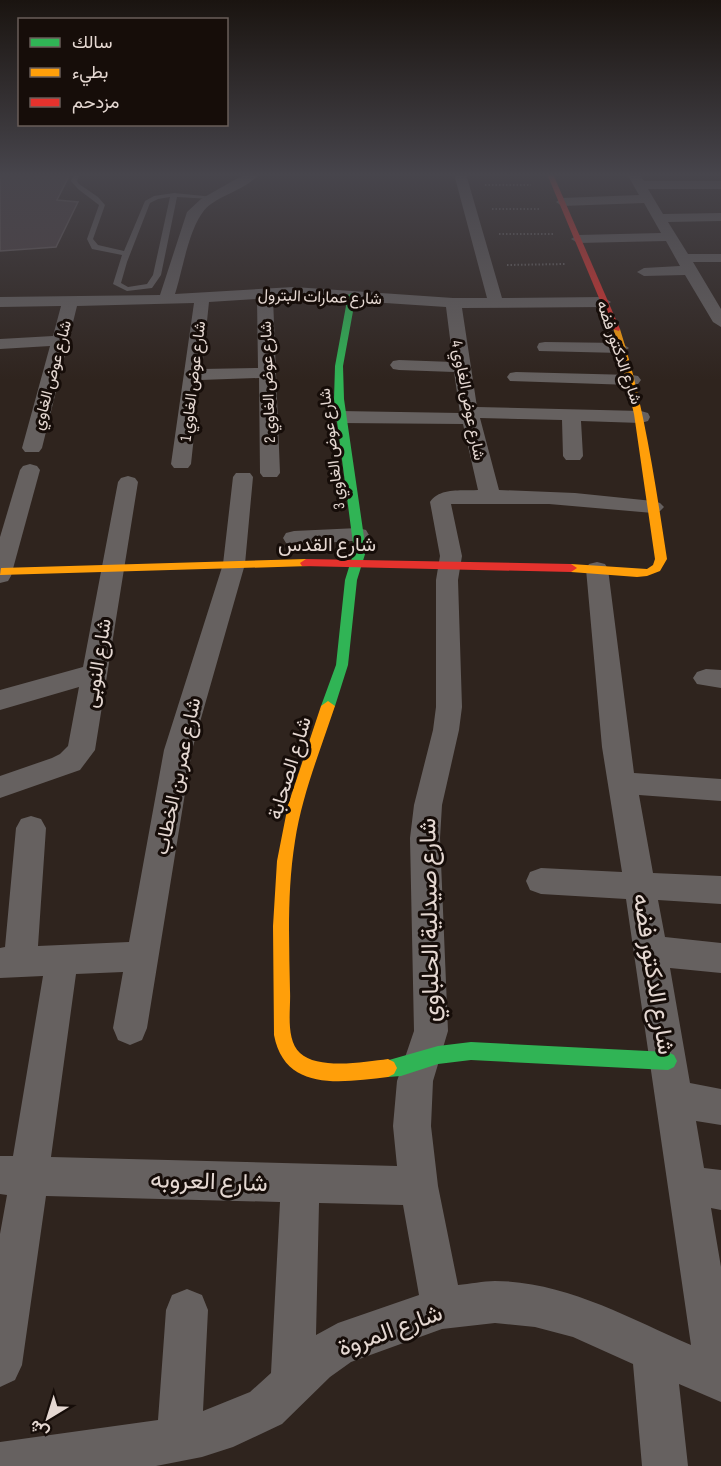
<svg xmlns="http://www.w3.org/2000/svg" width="721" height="1466" font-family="'Sofia Sans Condensed',Vazirmatn,sans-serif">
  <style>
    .building { fill: #4e4143; stroke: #695f5f; stroke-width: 1.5 }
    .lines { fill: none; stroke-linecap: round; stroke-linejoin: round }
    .path { stroke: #696462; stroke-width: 2; stroke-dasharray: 1.5 2; stroke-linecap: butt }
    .lane { fill: #666160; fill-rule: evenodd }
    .street { fill: #666160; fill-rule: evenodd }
    .fast { fill: #30b455; fill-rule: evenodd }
    .slow { fill: #ff9f0a; fill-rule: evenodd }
    .jam { fill: #e5322d; fill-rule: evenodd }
    .labels { text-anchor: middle; stroke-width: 6; stroke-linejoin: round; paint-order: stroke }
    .far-street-label { font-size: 16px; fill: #e5d8d2; stroke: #160d09 }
    .street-label { font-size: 20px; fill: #e5d8d2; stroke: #160d09 }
    .near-street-label { font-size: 24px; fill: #e5d8d2; stroke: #160d09 }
  </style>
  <rect width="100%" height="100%" fill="#2f241e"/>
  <polygon class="building" points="0,174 70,174 57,200 78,202 56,247 0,251"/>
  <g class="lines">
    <g class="path">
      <polyline points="485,185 531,185"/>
      <polyline points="492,209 541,209"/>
      <polyline points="499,234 554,234"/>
      <polyline points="507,265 566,264"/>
    </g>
    <path class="lane" d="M74,174H80L77,181L79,184L98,197L105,205L93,239L98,245L124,251L145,201L154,196L174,193L214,197L211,199L177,197L161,275L152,288L127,291L113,284L122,255L92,249L87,239L99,205L78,189L71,181ZM170,197L153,275L147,284L128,287L121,283L127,262L150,203L158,199Z"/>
    <g class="street">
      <path d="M245,174H259C246,189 226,193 211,204C190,218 183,270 175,294L294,287L453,298H487L454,174H466L502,298L603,297L611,302L603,307L462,308L477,407L641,411L648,413L650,417L648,421L641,423L581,421L583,456L580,460H566L563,456L562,420L480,418L499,490L575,493L653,501L660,503L664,507L660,511L653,513L549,504H451L462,556L458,580L462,707L459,730L442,805L440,838L448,1031L433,1081L431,1126L438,1186L458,1285C470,1284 483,1281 495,1281C564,1281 629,1318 691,1345L626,899L541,894L530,890L526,881L530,872L541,868L622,872L602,747L586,569L589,564L597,562L605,564L608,569L634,773L721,779V801L639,795L653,873L721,876V904L658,900L665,937L721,943V973L670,968L690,1083L721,1089V1125L696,1121L704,1168L721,1170V1210L711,1208L721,1267V1402L679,1384L688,1466H642L633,1364L573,1337L535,1327L495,1323L442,1329L351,1362L330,1377L282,1424L233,1447L202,1457L156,1466H0V1442L158,1420L166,1310L172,1295L187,1289L202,1295L208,1310L203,1411L250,1392L271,1373L280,1202L46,1196L22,1365L15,1380L0,1387V1234L7,1195L0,1194V1156H13L43,976L0,978V948L5,947L16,828L21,819L31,816L41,819L46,828L38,946L129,942L164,750L223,564L233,477L236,473H250L253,477L245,564L192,750L147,1028L142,1040L130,1045L118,1040L113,1028L123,972L76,974L51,1157L397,1166L393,1126L397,1081L414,1031L410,838L414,805L433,730L436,707V580L440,556L430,502C440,487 462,491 478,490L463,424L340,423L333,421L331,417L333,413L340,411L460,413L454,372L399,370L393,369L390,365L393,361L399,360L453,362L446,307L294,297L273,298L280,473L277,477H263L260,473L259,378L200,380L191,464L188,468H174L171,464L194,303L77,306L42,448L39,452H25L22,448L50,346L0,349V339L53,336L61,306L0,307V297L160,295L187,212L201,199ZM257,299L258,368L202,369L209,302ZM319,1203L403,1205L419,1295L338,1323L316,1335Z"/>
      <polygon points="627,174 639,174 644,181 721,181 721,189 648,189 663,214 721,213 721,221 668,222 688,254 721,254 721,262 693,262 721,309 721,327 713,322 685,275 644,276 637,272 644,268 680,266 666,241 578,243 571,239 578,235 661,233 644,203 562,206 556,202 562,198 639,195"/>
      <polygon points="545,342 621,343 629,348 621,353 539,351 537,347 539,343"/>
      <polygon points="516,372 632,375 638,376 641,380 638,384 632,385 510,381 507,377 510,373"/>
      <polygon points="30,464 37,466 40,470 11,576 8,581 0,583 0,537 20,470 23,466"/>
      <polygon points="128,476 135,478 138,482 95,750 80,770 0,798 0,776 52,758 60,754 68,746 79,687 0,710 0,690 83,667 118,482 121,478"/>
      <polygon points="358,528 366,530 369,535 366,540 294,545 286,543 283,538 286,533 294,531"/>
      <polygon points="706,669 721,670 721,688 697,684 693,678 697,672"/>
    </g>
    <g class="fast">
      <polygon points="352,293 356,295 343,366 344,399 366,551 357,580 348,665 335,706 328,711 321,706 336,665 345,580 354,551 334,399 335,366 348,295"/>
      <polygon points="471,1042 668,1052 674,1055 677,1061 674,1067 668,1070 471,1060 438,1064 401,1076 388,1077 382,1074 379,1068 382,1062 438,1046"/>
    </g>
    <g class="slow">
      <path d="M613,327L620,329C644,404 655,481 667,559L660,571L647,576L637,577L571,572L565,568L571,564L647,569L653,565L655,559L634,414Z"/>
      <polygon points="306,559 312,563 310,566 0,575 1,568"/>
      <path d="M328,701L335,706C320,751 302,795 295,841C287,891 289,941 290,991C291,1009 285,1039 300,1053C318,1070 365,1062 388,1059L394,1062L397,1068L394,1074L388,1077C343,1082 285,1093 274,1035L273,926L277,861L288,805L321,706Z"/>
    </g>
    <g class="jam">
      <polygon points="547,174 553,174 620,329 619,331 612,329"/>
      <polygon points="306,559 571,564 577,568 571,572 302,566 300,563"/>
    </g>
  </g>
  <linearGradient id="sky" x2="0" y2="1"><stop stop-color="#1a1410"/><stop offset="0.46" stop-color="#47454c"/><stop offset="1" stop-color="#47454c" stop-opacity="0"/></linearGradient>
  <rect width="721" height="380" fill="url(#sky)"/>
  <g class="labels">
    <g class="far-street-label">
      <text transform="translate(320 296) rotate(2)" y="6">شارع عمارات البترول</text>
      <text transform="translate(620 352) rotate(71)" y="6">شارع الدكتور فضه</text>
      <text transform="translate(51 375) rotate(-75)" y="6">شارع عوض الغاوي</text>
      <text transform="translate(192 381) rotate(-83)" y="6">شارع عوض الغاوي 1</text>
      <text transform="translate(267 382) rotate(-92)" y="6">شارع عوض الغاوي 2</text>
      <text transform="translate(469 400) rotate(79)" y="6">شارع عوض الغاوي 4</text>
      <text transform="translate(331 449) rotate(-97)" y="6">شارع عوض الغاوي 3</text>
    </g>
    <g class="street-label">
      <text x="327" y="551">شارع القدس</text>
      <text transform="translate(97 663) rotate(-81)" y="7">شارع النوبى</text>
      <text transform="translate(289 768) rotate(-73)" y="7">شارع الصحابة</text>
      <text transform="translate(177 776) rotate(-78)" y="7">شارع عمر بن الخطاب</text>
    </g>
    <g class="near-street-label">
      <text transform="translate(429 920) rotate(-91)" y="8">شارع صيدلية الحلباوي</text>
      <text transform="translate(654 974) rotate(81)" y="8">شارع الدكتور فضه</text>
      <text transform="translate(209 1181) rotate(2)" y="8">شارع العروبه</text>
      <text transform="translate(390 1330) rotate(-20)" y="8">شارع المروة</text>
    </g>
  </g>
  <rect x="18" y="18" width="210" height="108" fill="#160d09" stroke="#695e59" stroke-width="1.5"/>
  <rect x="30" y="38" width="30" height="9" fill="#30b455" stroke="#695e59" stroke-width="1.5"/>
  <text x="72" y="48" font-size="18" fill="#e5d8d2">سالك</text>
  <rect x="30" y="68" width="30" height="9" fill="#ff9f0a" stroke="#695e59" stroke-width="1.5"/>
  <text x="72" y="78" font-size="18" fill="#e5d8d2">بطيء</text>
  <rect x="30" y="98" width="30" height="9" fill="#e5322d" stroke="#695e59" stroke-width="1.5"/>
  <text x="72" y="108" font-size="18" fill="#e5d8d2">مزدحم</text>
  <g transform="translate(48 1418) rotate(218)" stroke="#160d09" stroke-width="4.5" paint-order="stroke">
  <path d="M0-4.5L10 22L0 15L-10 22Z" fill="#e5d8d2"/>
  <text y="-9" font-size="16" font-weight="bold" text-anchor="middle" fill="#e5d8d2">ش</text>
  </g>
</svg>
